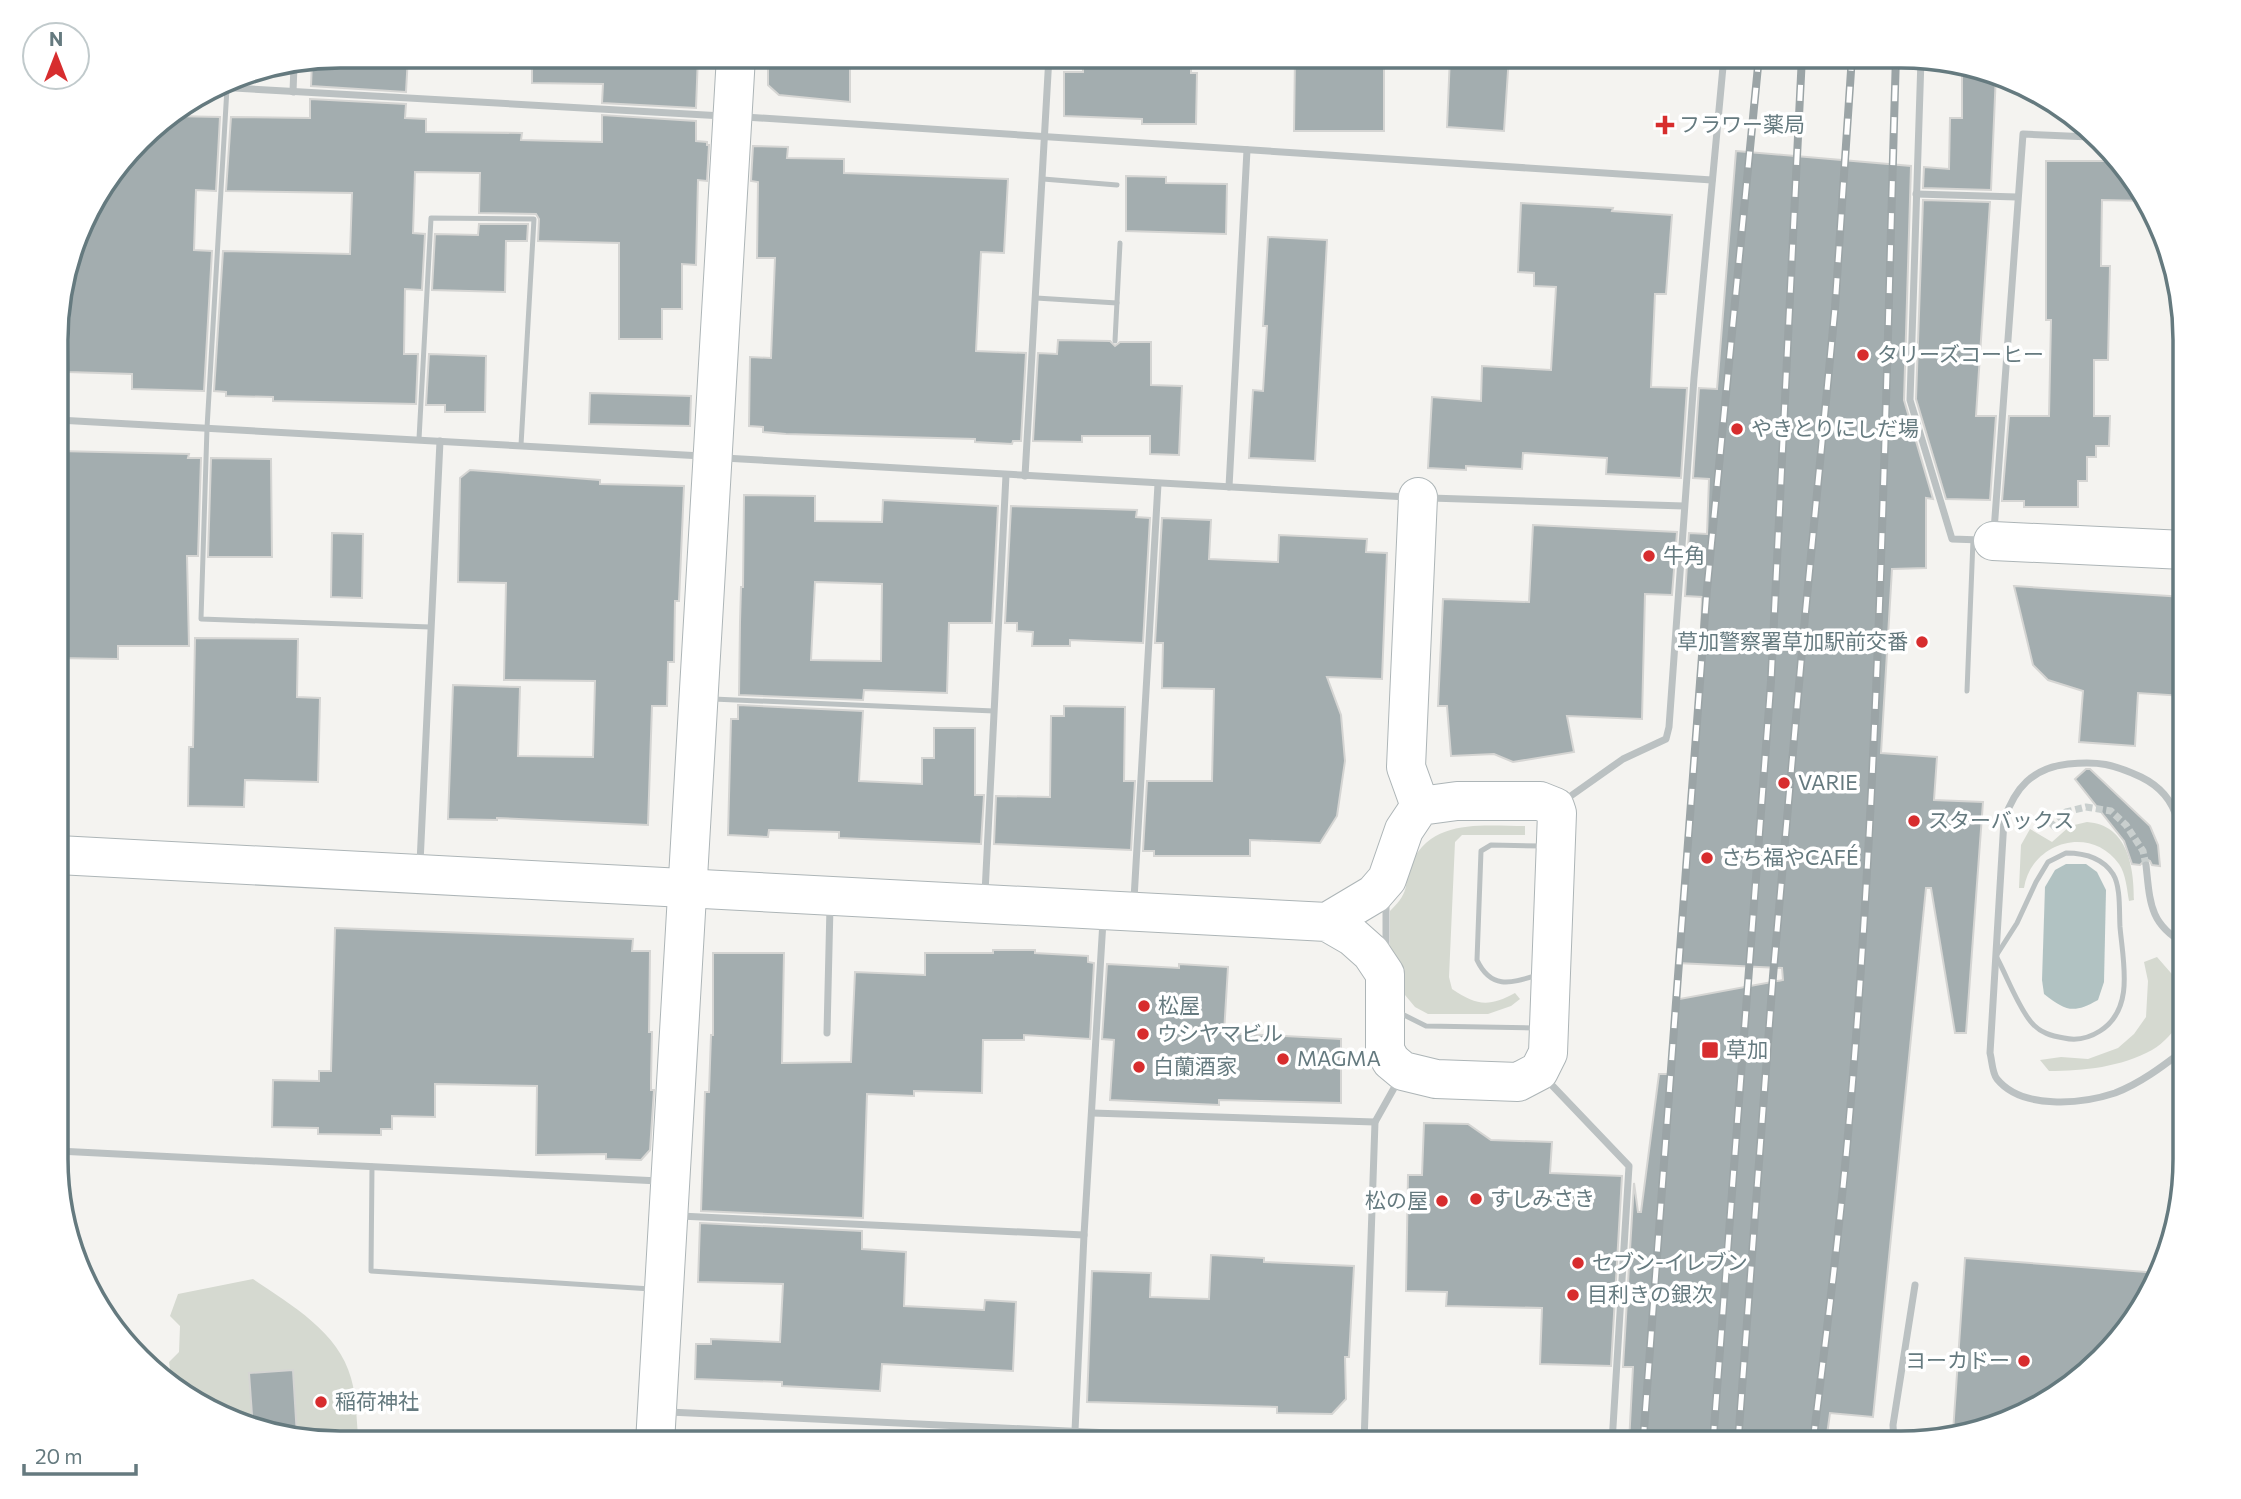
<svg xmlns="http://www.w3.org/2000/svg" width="2241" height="1499" font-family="Commissioner,'Noto Sans JP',sans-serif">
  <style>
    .green { fill: #d5d9d0 }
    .water { fill: #b1c2c2 }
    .building { fill: #a3adaf; stroke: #d5d5d3; stroke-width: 2; fill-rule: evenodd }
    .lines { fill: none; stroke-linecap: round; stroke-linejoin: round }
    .street-tunnel { stroke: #c9cfce; stroke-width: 7; stroke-dasharray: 7 3.5; stroke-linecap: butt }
    .secondary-casing { stroke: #adb5b7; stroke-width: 40 }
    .lane { stroke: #bbc1c2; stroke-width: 5 }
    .street { stroke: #bbc1c2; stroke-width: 7 }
    .secondary { stroke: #fff; stroke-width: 38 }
    .rail-casing { stroke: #9ba4a6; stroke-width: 8 }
    .rail { stroke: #fff; stroke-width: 5; stroke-dasharray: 16; stroke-linecap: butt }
    .poi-dot { fill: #d72d2e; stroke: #fff; stroke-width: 2.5 }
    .labels { text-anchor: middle; stroke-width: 7; stroke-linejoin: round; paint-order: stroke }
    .poi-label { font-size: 21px; fill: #657a7f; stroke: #fff; text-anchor: start }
    .rim { fill: none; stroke: #657a7f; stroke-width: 3.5 }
  </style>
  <rect width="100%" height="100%" fill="#f4f3f0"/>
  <g class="green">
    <path d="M2087,822C2128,825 2134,867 2134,900L2129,901C2127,890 2126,874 2119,864C2091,824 2031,842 2024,888H2019L2021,845L2030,829L2052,842L2070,826Z"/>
    <path d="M1525,826V835H1462L1455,842L1449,977L1452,989C1477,1006 1489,1007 1515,993L1520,999L1511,1006L1488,1014H1428L1415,1007L1405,995L1402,968L1390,948V911C1413,889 1402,884 1412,862C1433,818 1484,826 1525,826Z"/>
    <path d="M2157,957L2184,988V1020C2174,1029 2164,1044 2152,1050C2121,1067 2084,1071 2049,1071L2040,1060L2061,1057L2088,1059L2118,1048L2134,1034L2146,1017L2148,981L2144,962Z"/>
    <path d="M253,1279C290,1304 339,1332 351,1378C357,1398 356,1422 359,1443H340L250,1428L182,1395L172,1384L169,1362L179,1352L180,1326L170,1316L178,1294Z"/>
  </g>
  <path class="water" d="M2066,864H2086L2097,872L2106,890L2104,982L2098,1000C2073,1014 2066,1011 2044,994L2042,980L2045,887L2055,870Z"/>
  <g class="building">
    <polygon points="341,56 408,56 406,92 311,86 312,62"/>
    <polygon points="532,56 698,56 696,108 602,103 603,84 532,83"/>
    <polygon points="768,56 850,56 850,102 779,95 768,85"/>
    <polygon points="1083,56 1191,56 1191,73 1197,73 1196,124 1142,124 1142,119 1064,116 1064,72 1083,72"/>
    <polygon points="1295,56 1384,56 1384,131 1294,131"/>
    <polygon points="1450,56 1509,56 1504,131 1447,127"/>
    <polygon points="1962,66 1996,73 1991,190 1923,188 1924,167 1949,169 1950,118 1962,118"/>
    <polygon points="310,99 406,104 405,118 426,119 426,132 522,133 521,140 602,142 602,115 696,121 696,141 707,142 707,145 709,145 707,181 698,180 696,265 682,264 682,309 662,309 662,339 619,339 619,243 538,241 539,219 536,214 479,213 480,173 415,172 413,233 425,234 422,290 405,289 404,354 418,354 416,404 273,401 273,397 226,396 226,392 214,391 223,251 350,254 352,193 226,191 231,117 310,118"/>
    <polygon points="171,116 220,117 216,191 196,190 194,250 212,251 204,391 132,389 132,374 68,372 71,262 86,214 153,127"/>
    <polygon points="753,146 788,147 787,158 844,159 844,173 1008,179 1004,253 981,252 976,351 1026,353 1021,441 1013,441 1012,444 975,442 975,439 786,434 763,432 763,427 749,426 750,357 771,358 775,258 757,258 758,182 751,181"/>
    <polygon points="1736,151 1911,166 1904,400 1933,499 1926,498 1926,568 1892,569 1881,753 1937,757 1934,800 1983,802 1966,1033 1955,1033 1931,888 1926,888 1873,1417 1830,1413 1826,1442 1629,1443 1633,1367 1623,1367 1634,1183 1638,1212 1641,1212 1659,1074 1669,1074 1674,1000 1783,980 1782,968 1677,963 1701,638 1702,597 1685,596 1689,533 1707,534 1709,479 1693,478 1699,388 1717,389"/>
    <polygon points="2046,161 2112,161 2148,201 2102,200 2101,266 2110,266 2108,360 2094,360 2094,416 2110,416 2109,446 2096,446 2096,457 2087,457 2087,481 2078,481 2078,507 2024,507 2024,501 2002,501 2009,416 2049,416 2051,320 2046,320"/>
    <polygon points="1126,176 1166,177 1166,183 1227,184 1226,234 1126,231"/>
    <polygon points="1923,200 1990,202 1976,416 1996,416 1990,500 1946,499 1916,399"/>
    <polygon points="1521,203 1613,208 1612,211 1672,215 1666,294 1655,294 1651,387 1687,388 1681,478 1606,474 1607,458 1523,453 1522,469 1466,466 1466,470 1428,468 1432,397 1481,401 1482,366 1551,370 1556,287 1534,286 1534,273 1518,272"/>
    <polygon points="479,224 528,224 527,241 506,241 505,292 432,290 435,234 478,235"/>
    <polygon points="1268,237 1327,240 1315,461 1249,458 1253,390 1263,391 1267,326 1263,326"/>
    <polygon points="1058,340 1110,341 1115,346 1120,342 1151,342 1151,385 1182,386 1179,455 1150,454 1150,436 1082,436 1082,442 1033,441 1038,353 1057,354"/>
    <polygon points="429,354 486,356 485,412 445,412 445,405 426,405"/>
    <polygon points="590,393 691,396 690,426 589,424"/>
    <polygon points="58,451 189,454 188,458 201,458 198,556 187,556 189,646 118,646 118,659 58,658"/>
    <polygon points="211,458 271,459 272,557 208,557"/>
    <polygon points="470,470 600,480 600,484 684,486 679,601 675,601 674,662 668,662 667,706 652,706 648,825 497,818 497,820 448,819 453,685 520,687 518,756 593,757 595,681 504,680 506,583 458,582 460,478"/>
    <path d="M744,495L815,496V521L882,522L883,500L998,506L992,623H949L947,693L864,690L863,700L739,695L740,622L741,587H743ZM815,582L882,584L881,661L811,660Z"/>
    <polygon points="1011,506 1137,510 1136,517 1150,518 1143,643 1070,640 1070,646 1032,646 1033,632 1017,631 1017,623 1005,623"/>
    <polygon points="1162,518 1211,520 1209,559 1278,562 1279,535 1367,539 1366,552 1387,553 1382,679 1327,677 1341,715 1345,761 1337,816 1320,843 1250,840 1250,856 1154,856 1154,851 1143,851 1147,781 1212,781 1214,689 1162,688 1163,643 1155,643"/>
    <polygon points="1533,525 1677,532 1672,595 1645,594 1642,719 1567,716 1574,752 1513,762 1494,754 1451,756 1447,706 1438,706 1443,599 1529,602"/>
    <polygon points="332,533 363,534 362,598 331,597"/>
    <polygon points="2014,586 2184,597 2184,696 2138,693 2135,746 2079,742 2083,691 2048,680 2033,665"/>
    <polygon points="195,638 298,639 297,697 320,698 318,782 245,780 244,807 188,806 189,747 193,747"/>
    <polygon points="738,705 863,711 859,781 922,784 922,758 934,758 934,728 975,728 975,795 984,795 981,844 839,838 839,832 769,830 768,837 728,835 731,719 738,719"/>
    <polygon points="1064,706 1125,707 1124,781 1135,781 1131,850 994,844 996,796 1050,797 1051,716 1064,716"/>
    <polygon points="2086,769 2090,769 2150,826 2158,845 2160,866 2152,865 2150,861 2146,859 2140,865 2132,864 2124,841 2075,779"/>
    <polygon points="335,928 633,939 632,951 650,951 649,1032 652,1032 651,1082 651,1090 654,1090 650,1150 641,1160 606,1159 606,1154 536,1155 537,1086 435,1084 435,1117 392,1116 392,1129 381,1129 381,1135 318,1134 318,1128 272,1127 273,1080 319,1081 319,1071 331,1071"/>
    <polygon points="993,950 1035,950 1035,953 1088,956 1088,962 1094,963 1090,1039 1024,1035 1024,1040 983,1040 982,1093 914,1091 914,1096 867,1094 863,1218 701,1211 705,1092 709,1092 711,1035 713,1035 713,953 784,953 782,1063 851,1062 855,972 925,975 925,953 993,953"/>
    <polygon points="1107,964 1179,968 1179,964 1228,967 1224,1033 1341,1039 1341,1103 1219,1100 1219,1105 1110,1100 1114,1040 1102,1039"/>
    <polygon points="1424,1123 1468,1124 1491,1140 1552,1142 1550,1173 1622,1176 1611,1366 1540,1364 1542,1308 1446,1306 1447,1292 1406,1291 1408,1175 1422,1175"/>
    <polygon points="700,1223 862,1231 862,1249 906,1252 904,1306 984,1310 985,1300 1016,1302 1013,1371 882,1364 880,1391 782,1386 782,1382 695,1379 696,1344 711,1344 711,1339 780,1342 783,1284 698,1282"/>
    <polygon points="1211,1255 1264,1258 1264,1262 1354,1266 1349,1357 1345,1357 1346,1399 1332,1414 1277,1413 1277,1407 1087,1402 1092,1271 1151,1273 1150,1297 1209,1299"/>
    <polygon points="1965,1258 2159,1273 2137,1317 2042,1405 1953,1432"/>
    <polygon points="293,1370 297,1436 253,1429 249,1373"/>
  </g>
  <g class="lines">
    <polyline class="street-tunnel" points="2051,828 2066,812 2086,807 2111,811 2126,825 2143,851 2146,865"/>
    <g class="secondary-casing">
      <g id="secondary">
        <polyline points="1418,497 1406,767 1420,806"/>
        <polyline points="1993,541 2184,550"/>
        <polyline points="58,855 1327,922 1353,937 1371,953 1385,974 1385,1050 1391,1061 1403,1071 1436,1079 1518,1082 1539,1071 1548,1053 1557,813 1555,807 1540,801 1457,801 1420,806 1404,830 1387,879 1374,894 1327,922"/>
        <polyline points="655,1443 736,56"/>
      </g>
    </g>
    <g class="lane">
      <polyline points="227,88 207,428 201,619 430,627"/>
      <polyline points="1043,179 1117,185"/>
      <polyline points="1036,298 1117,303"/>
      <polyline points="1115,341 1120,243"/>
      <polyline points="419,439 431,218 534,219 521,445"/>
      <polyline points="1967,691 1973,540"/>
      <polyline points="713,699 994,711"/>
      <path d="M2066,853C2083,853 2102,857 2113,874C2121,887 2119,911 2120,927C2123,962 2135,1009 2100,1031C2089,1038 2077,1041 2064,1038C2052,1036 2040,1033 2031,1022C2017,1005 2007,976 1996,956L2017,923L2036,882L2048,862Z"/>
      <path d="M1538,975C1511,983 1491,990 1477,960L1481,851L1491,845L1542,846"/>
      <polyline points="1400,1013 1426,1026 1534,1028"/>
      <polyline points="372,1166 371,1271 651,1289"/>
    </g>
    <g class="street">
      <polyline points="1921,59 1910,400 1952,539 1981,540"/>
      <polyline points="216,87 723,116"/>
      <polyline points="293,92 294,65"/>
      <polyline points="745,117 1712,180"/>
      <polyline points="1916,194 2017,197"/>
      <polyline points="58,420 702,456"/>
      <polyline points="724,458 1407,497"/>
      <polyline points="1025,476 1049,56"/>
      <polyline points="1229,487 1247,150"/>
      <polyline points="1430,498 1684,506"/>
      <polyline points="1994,531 2023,134 2090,137"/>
      <polyline points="1565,800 1623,759 1666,739 1669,727 1694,378 1724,56"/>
      <polyline points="420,863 440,441"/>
      <path d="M2146,865C2150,901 2149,924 2184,943"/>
      <polyline points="985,893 1006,475"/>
      <polyline points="1134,899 1158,484"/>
      <path d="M2184,938C2182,930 2179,921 2178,912C2175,862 2198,805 2141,777C2113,764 2099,761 2068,764C2032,768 2015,788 2004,820L1990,1053C1992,1060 1992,1073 1997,1079C2022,1110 2082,1104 2115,1093C2141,1083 2163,1066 2184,1050"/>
      <polyline points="1386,949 1386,901"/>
      <polyline points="827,1033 830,906"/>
      <polyline points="1545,1078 1629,1166 1612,1443"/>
      <polyline points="1092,1113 1375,1122"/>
      <polyline points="58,1151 659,1181"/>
      <polyline points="680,1216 1084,1235"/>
      <polyline points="669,1412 1318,1443"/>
      <polyline points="1075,1431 1084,1235 1103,921"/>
      <polyline points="1894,1442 1893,1425 1915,1285"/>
      <polyline points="1364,1443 1375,1122 1398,1081"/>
    </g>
    <use href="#secondary" class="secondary"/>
    <g class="rail-casing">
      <g id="rail">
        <polyline points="1713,1442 1771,681 1802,56"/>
        <polyline points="1738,1442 1773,976 1805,617 1835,308 1852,56"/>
        <path d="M1813,1442C1826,1336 1840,1230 1849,1123C1880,769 1885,412 1896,56"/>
        <polyline points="1643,1443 1707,589 1759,56"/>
      </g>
    </g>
    <use href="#rail" class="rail"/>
  </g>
  <g class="poi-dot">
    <path d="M1661.5 114.5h7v7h7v7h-7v7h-7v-7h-7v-7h7z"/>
    <circle cx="1863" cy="355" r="7"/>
    <circle cx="1737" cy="429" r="7"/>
    <circle cx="1649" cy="556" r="7"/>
    <circle cx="1922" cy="642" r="7"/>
    <circle cx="1784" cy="783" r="7"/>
    <circle cx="1914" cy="821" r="7"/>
    <circle cx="1707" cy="858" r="7"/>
    <circle cx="1144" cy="1006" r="7"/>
    <circle cx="1143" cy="1034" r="7"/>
    <rect x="1701" y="1041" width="18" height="18" rx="3.5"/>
    <circle cx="1283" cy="1059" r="7"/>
    <circle cx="1139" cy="1067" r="7"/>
    <circle cx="1476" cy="1199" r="7"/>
    <circle cx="1442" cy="1201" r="7"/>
    <circle cx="1578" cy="1263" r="7"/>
    <circle cx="1573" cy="1295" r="7"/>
    <circle cx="2024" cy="1361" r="7"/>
    <circle cx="321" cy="1402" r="7"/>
  </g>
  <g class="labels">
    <g class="poi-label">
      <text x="1679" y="132">フラワー薬局</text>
      <text x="1877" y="362">タリーズコーヒー</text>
      <text x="1751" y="436">やきとりにしだ場</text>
      <text x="1663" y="563">牛角</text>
      <text x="1908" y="649" text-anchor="end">草加警察署草加駅前交番</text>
      <text x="1798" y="790">VARIE</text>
      <text x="1928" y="828">スターバックス</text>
      <text x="1721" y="865">さち福やCAFÉ</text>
      <text x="1158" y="1013">松屋</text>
      <text x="1157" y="1041">ウシヤマビル</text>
      <text x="1726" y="1057">草加</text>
      <text x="1297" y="1066">MAGMA</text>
      <text x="1153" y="1074">白蘭酒家</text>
      <text x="1490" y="1206">すしみさき</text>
      <text x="1428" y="1208" text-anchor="end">松の屋</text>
      <text x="1592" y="1270">セブン-イレブン</text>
      <text x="1587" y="1302">目利きの銀次</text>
      <text x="2010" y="1368" text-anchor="end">ヨーカドー</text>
      <text x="335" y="1409">稲荷神社</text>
    </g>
  </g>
  <path d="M0 0H2241V1499H0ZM340 68H1901A272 272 0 0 1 2173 340V1159A272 272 0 0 1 1901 1431H340A272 272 0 0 1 68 1159V340A272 272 0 0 1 340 68Z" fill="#fff" fill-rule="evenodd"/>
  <path class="rim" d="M340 68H1901A272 272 0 0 1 2173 340V1159A272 272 0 0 1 1901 1431H340A272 272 0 0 1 68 1159V340A272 272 0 0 1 340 68Z"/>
  <g transform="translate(56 56)"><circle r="33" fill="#ffffff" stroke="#c1cacc" stroke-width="2"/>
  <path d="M0-5L12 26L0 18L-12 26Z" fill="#d72d2e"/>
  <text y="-10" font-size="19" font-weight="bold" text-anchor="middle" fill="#657a7f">N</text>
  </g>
  <path d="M24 1464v10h112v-10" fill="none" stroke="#657a7f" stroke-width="3.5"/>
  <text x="35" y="1464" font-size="21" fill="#657a7f" stroke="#ffffff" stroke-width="5" paint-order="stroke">20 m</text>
</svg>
